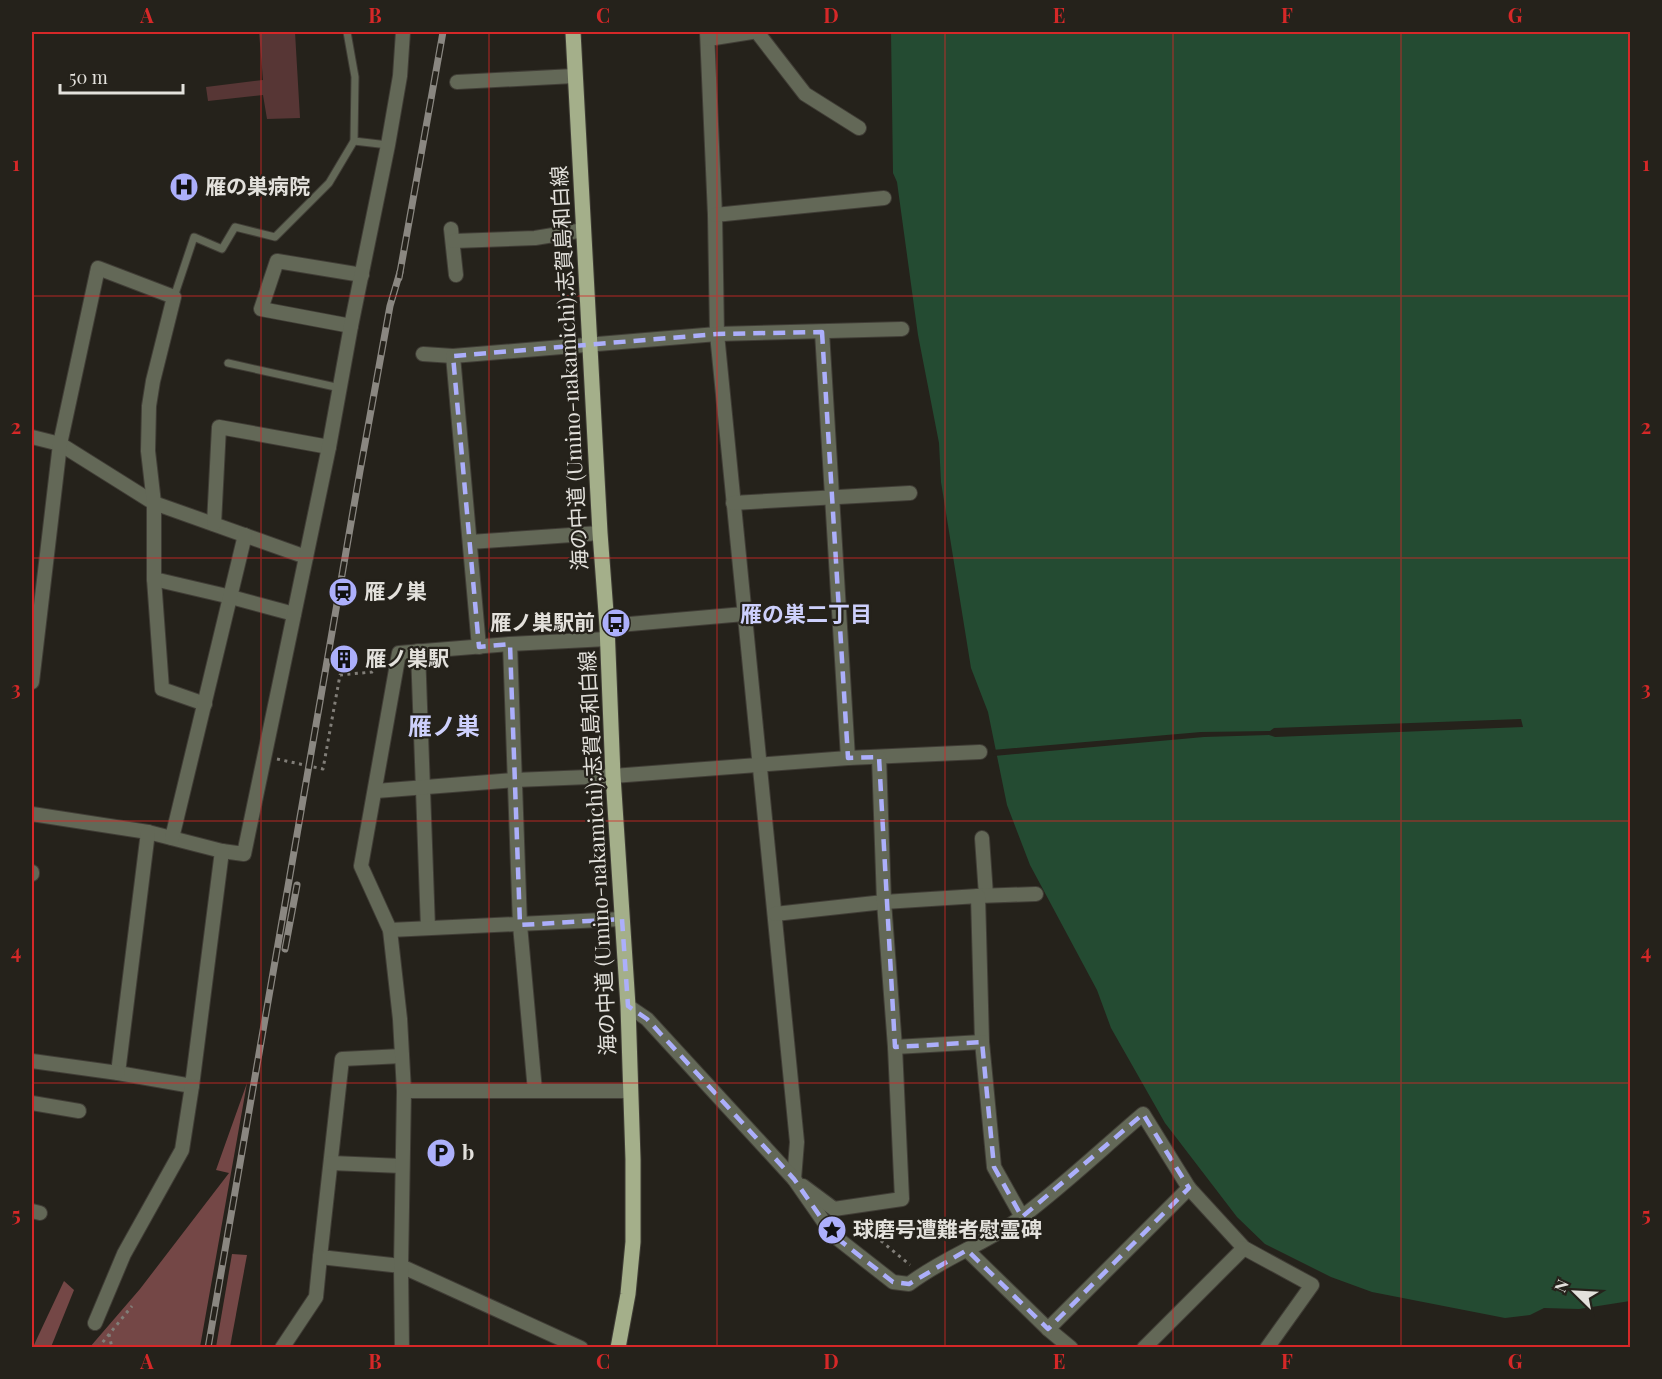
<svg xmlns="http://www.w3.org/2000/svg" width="1662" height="1379" font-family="'Playfair Display','Noto Sans JP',serif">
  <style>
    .green { fill: #573635 }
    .forest { fill: #744746 }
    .water { fill: #244b32 }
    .pier { fill: #25221b }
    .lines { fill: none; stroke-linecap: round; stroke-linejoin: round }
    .service-casing { stroke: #403d36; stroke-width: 9 }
    .minor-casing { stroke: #403d36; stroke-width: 16 }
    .primary-casing { stroke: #403d36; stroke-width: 17 }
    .path { stroke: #817e78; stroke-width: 3; stroke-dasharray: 3 4.5; stroke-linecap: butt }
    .service { stroke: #636857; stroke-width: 7 }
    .minor { stroke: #636857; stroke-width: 14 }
    .primary { stroke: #a4af8a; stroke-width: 15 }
    .rail-casing { stroke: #8a8781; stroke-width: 7 }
    .rail { stroke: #25221b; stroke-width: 4.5; stroke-dasharray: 14; stroke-linecap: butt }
    .marked { fill: none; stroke: #acaffb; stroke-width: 4.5; stroke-dasharray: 12 8; stroke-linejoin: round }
    .grid { fill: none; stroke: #d62828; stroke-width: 1.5; stroke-opacity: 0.55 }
    .labels { text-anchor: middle; stroke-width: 4.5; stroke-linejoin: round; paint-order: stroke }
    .poi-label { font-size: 21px; font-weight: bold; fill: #e3e1dc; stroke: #25221b; text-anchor: start }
    .street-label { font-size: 21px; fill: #e3e1dc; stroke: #25221b }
    .neighbourhood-label { font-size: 22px; font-weight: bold; fill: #cdd0fc; stroke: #25221b }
    .quarter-label { font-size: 24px; font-weight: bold; fill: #cdd0fc; stroke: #25221b }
    .neatline { fill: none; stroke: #d62828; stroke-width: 2 }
    .grid-label { font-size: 20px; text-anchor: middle; font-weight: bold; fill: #d62828 }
  </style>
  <rect width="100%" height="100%" fill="#25221b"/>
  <polygon class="green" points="259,32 295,32 300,118 267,119 263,95 208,101 206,87 263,80"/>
  <g class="forest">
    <polygon points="247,1083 200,1347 90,1347 140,1289 229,1173 216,1170"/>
    <polygon points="232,1254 247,1255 230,1347 216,1347"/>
    <polygon points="64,1281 74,1290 51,1347 33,1347"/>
  </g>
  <polygon class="water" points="891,32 1630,32 1630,1301 1579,1309 1544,1308 1530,1315 1505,1318 1372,1292 1331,1277 1265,1244 1237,1217 1165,1123 1111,1028 1097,990 1030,865 1007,805 988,712 971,668 941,482 939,443 918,335 897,182 893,173"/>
  <polygon class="pier" points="1521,719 1523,727 1275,737 1269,735 1204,737 994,756 992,750 1201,732 1270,731 1274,728"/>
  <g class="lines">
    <g class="service-casing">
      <g id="service">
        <polyline points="354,141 388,145"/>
        <polyline points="174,297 194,237 222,249 235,227 275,237 329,183 354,141 355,77 347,32"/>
        <polyline points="228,363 340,388"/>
      </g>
    </g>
    <g class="minor-casing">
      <g id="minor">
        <polyline points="707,32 715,215 717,334 797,1142 794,1179"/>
        <polyline points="757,32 805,94 859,128"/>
        <polyline points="708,39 752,32"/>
        <polyline points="457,82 574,76"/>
        <polyline points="715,215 884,198"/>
        <polyline points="451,229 456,275"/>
        <polyline points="454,241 535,238 584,230"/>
        <polyline points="351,326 261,309 277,261 362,275"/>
        <polyline points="822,332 848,758"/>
        <polyline points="423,354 453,356 717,334 902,329"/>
        <polyline points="453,356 479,647"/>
        <polyline points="32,437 60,444 154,503 306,557"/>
        <polyline points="733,503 910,493"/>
        <polyline points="214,524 219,427 329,447"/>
        <polyline points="470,542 600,533"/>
        <polyline points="154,579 231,597 294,614"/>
        <polyline points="607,626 744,614"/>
        <polyline points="510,644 520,925 535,1091"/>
        <polyline points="418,651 428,928"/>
        <polyline points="32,682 60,444 98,268 174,297 153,381 149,406 148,451 154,503 154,579 162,689 205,704"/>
        <polyline points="376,791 515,780 613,776 848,758 980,752"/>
        <polyline points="32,814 148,832 222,851 244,854 329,447 351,326 388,145 400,76 403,32"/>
        <polyline points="148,832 118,1073 192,1086 222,851"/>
        <polyline points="172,838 245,535"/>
        <polyline points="982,838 986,895"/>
        <polyline points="32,872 32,874"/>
        <polyline points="978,896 1036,894"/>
        <polyline points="775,914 884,902 978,896 982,1042 994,1167 1022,1217"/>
        <polyline points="390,930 622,919"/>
        <path d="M628,1006L647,1019L794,1179L833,1235L893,1282L909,1284C944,1257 988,1243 1023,1216C1065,1184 1103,1148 1143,1114L1189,1188L1244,1248L1312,1285L1267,1348"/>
        <polyline points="895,1047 982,1042"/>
        <polyline points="402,1056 342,1059 320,1257 401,1266 581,1348"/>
        <polyline points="32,1061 118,1073"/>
        <polyline points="404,1091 631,1091"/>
        <polyline points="32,1103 79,1111"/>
        <polyline points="331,1163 402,1166"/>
        <polyline points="803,1186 834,1209 902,1199 895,1047 884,902 879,757"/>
        <polyline points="32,1211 40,1213"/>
        <polyline points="967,1250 1048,1329 1071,1348"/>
        <polyline points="95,1323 124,1254 182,1150 192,1086"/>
        <polyline points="1048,1329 1189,1188"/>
        <polyline points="282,1348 316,1297 320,1257"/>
        <polyline points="402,1348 401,1266 404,1091 400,1019 390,930 361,866 399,653 510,644 607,639"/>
        <polyline points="1144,1348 1244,1248"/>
      </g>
    </g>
    <g class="primary-casing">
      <polyline id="primary" points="573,32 600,533 607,626 613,776 628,1006 633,1159 633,1242 628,1294 618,1348"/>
    </g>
    <g class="path">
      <polyline points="277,759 323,769 340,675 372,672 381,665"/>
      <polyline points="860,1220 862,1225 910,1265"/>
      <polyline points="109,1334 112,1348"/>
      <polyline points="98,1348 132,1306"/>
    </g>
    <use href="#service" class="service"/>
    <use href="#minor" class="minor"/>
    <use href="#primary" class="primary"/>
    <g class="rail-casing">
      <g id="rail">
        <polyline points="399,278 443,32"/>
        <polyline points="285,949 297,885"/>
        <polyline points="208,1348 360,471 390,306 400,272"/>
      </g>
    </g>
    <use href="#rail" class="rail"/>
  </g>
  <path class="marked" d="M822,332L848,758L879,757L895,1047L982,1042L994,1167L1022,1217L1143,1114L1189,1188L1048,1329L967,1250L909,1284L893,1282L833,1235L794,1179L647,1019L628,1006L622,919L520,925L510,644L479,647L453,356L717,334Z"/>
  <path class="grid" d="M261,32V1348M489,32V1348M717,32V1348M945,32V1348M1173,32V1348M1401,32V1348M32,296H1630M32,558H1630M32,821H1630M32,1083H1630"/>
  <defs>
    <g id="hospital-disc" transform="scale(1.5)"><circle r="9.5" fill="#acaffb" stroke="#25221b"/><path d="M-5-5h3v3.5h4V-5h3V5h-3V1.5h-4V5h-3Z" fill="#111"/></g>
    <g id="station-disc" transform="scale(1.5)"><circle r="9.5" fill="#acaffb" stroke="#25221b"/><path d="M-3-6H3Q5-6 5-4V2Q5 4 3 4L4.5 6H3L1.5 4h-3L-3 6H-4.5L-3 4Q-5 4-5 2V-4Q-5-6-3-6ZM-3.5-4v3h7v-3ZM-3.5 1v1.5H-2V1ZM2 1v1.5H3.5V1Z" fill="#111"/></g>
    <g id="bus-disc" transform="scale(1.5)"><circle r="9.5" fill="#acaffb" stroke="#25221b"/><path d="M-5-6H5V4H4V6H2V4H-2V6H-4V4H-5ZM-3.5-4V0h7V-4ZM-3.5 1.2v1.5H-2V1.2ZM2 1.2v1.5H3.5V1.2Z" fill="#111"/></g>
    <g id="building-disc" transform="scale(1.5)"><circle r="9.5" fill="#acaffb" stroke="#25221b"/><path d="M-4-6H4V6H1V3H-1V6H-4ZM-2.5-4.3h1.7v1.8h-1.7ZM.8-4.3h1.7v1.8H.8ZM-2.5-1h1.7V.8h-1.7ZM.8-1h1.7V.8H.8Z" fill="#111"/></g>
    <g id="parking-disc" transform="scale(1.5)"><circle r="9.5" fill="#acaffb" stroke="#25221b"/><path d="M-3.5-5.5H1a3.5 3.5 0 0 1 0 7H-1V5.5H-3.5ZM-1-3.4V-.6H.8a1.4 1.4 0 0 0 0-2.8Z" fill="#111"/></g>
    <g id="sight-disc" transform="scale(1.5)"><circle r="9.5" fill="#acaffb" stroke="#25221b"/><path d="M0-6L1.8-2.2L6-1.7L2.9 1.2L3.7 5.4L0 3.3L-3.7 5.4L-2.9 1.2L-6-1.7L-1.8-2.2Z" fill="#111"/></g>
  </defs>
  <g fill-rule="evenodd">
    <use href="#hospital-disc" x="184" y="187"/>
    <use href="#station-disc" x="343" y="592"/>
    <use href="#bus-disc" x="616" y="623"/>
    <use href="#building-disc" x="344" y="659"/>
    <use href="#parking-disc" x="441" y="1153"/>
    <use href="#sight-disc" x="832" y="1230"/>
  </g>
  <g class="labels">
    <g class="poi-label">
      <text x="205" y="194">雁の巣病院</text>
      <text x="364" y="599">雁ノ巣</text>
      <text x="595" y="630" text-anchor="end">雁ノ巣駅前</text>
      <text x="365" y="666">雁ノ巣駅</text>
      <text x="462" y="1160">b</text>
      <text x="853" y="1237">球磨号遭難者慰霊碑</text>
    </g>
    <g class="street-label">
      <text transform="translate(570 368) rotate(-93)" y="7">海の中道 (Umino-nakamichi);志賀島和白線</text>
      <text transform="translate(598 853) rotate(-93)" y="7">海の中道 (Umino-nakamichi);志賀島和白線</text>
    </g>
    <g class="neighbourhood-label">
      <text x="806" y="622">雁の巣二丁目</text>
    </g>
    <g class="quarter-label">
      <text x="444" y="735">雁ノ巣</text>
    </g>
  </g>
  <rect width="1662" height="1379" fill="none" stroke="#25221b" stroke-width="66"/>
  <g transform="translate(1575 1292) rotate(294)" stroke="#25221b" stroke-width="4.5" paint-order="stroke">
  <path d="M0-4.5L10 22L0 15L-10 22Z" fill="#e3e1dc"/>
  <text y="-9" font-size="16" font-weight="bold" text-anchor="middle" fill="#e3e1dc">N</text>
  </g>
  <path d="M60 84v9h123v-9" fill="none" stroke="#e3e1dc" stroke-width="3"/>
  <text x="69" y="84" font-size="18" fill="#e3e1dc" stroke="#25221b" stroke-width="4.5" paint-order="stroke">50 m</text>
  <rect x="33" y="33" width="1596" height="1313" class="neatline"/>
  <g class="grid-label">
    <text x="147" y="23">A</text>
    <text x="375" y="23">B</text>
    <text x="603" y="23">C</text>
    <text x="831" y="23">D</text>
    <text x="1059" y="23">E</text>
    <text x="1287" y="23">F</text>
    <text x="1515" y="23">G</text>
    <text x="16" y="171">1</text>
    <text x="1646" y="171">1</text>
    <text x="16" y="434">2</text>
    <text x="1646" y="434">2</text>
    <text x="16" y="696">3</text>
    <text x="1646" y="696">3</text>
    <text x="16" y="959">4</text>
    <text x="1646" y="959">4</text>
    <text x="16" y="1222">5</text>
    <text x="1646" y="1222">5</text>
    <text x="147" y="1369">A</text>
    <text x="375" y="1369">B</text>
    <text x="603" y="1369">C</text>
    <text x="831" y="1369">D</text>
    <text x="1059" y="1369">E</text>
    <text x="1287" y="1369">F</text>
    <text x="1515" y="1369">G</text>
  </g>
</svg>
